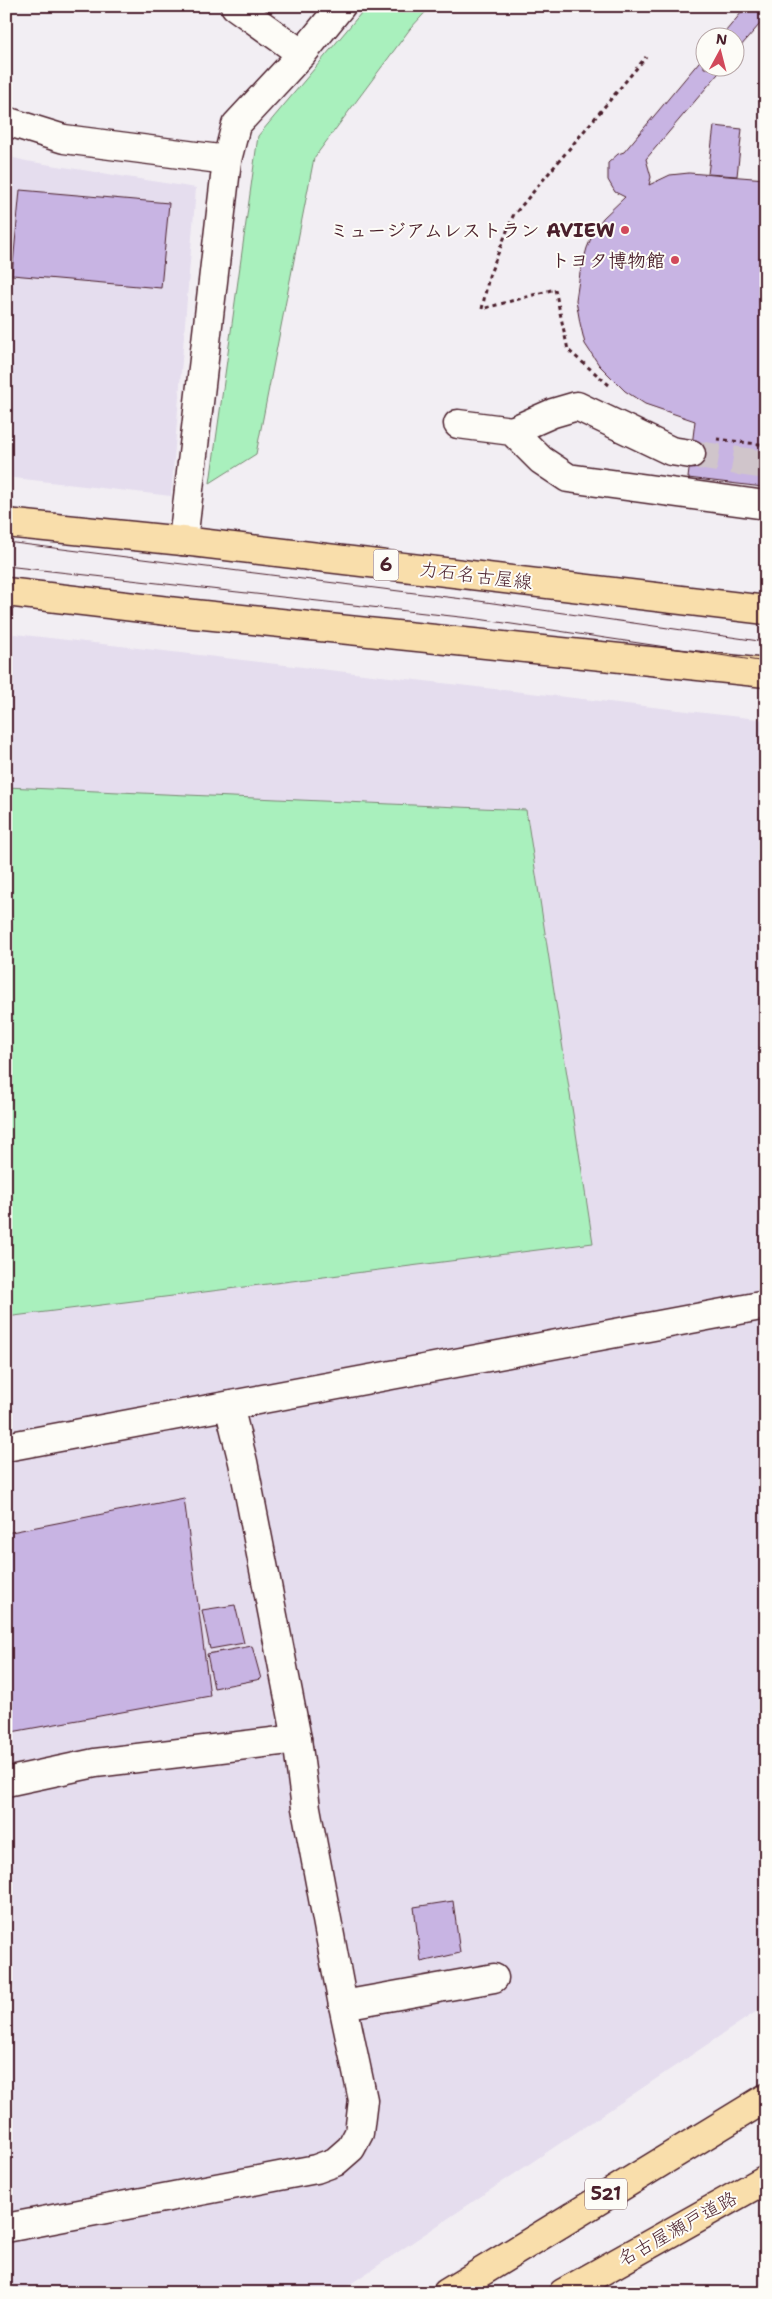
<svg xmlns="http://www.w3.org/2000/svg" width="772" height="2299" font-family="'Shantell Sans','Klee One',sans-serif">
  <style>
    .built { fill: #e5ddee }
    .green { fill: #a9f0bd; stroke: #7a8874 }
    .building { fill: #c8b4e3; stroke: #4a1f2b }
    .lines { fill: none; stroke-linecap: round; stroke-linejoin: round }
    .minor-tunnel { stroke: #d0c5cb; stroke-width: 28; stroke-dasharray: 28 14; stroke-linecap: butt }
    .minor-casing { stroke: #4a1f2b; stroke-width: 31 }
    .major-casing { stroke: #4a1f2b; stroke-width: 31 }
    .highway-casing { stroke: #4a1f2b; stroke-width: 31 }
    .path { stroke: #4a1f2b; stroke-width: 3; stroke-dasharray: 4 4; stroke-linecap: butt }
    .minor { stroke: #fdfcf7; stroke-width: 28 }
    .major { stroke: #f9deab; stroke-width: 28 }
    .highway { stroke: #f9deab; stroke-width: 28 }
    .tram { stroke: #4a1f2b; stroke-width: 1 }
    .poi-dot { fill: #d1495b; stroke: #fdfcf7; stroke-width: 2 }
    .labels { text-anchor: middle; stroke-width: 4; stroke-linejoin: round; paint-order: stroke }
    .shield { fill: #fdfcf7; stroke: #806168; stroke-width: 1 }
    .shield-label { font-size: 18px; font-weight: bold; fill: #4a1f2b }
    .poi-label { font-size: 19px; font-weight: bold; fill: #4a1f2b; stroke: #fdfcf7; text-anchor: end }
    .street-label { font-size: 19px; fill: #4a1f2b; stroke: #fdfcf7 }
  </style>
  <rect width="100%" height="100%" fill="#f2eef3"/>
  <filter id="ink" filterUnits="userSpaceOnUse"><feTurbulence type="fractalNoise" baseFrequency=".02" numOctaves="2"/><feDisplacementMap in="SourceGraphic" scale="10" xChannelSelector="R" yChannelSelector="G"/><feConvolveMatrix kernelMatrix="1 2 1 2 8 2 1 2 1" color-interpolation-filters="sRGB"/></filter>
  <g filter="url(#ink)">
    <g class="built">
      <polygon points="6,156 26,161 196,188 171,496 6,477"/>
      <polygon points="6,633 766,720 766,2005 337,2293 6,2293"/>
    </g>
    <g class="green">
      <polygon points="367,6 431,6 410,29 314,158 256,454 210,483 258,136"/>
      <polygon points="6,787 526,810 593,1243 6,1317"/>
    </g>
    <g class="building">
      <polygon points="747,6 766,6 766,17 734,54 734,38 720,38"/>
      <polygon points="704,56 704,68 723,68 646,159 651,177 649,185 670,175 689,173 766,179 766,465 763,487 688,478 695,421 645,404 625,391 599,365 585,344 580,323 576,300 580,273 587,248 594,231 603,218 625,197 615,192 608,180 608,163 618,154 624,152"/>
      <polygon points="714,126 742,129 737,176 708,174"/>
      <polygon points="20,190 169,203 161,288 12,275"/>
      <polygon points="184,1498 210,1696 6,1733 6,1533"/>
      <polygon points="235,1605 244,1643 210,1649 202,1610"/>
      <polygon points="252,1646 261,1679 214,1688 207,1654"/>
      <polygon points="453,1901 460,1953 421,1962 414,1907"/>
    </g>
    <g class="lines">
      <polyline class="minor-tunnel" points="691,454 766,465"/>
      <g class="minor-casing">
        <g id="minor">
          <polyline points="235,6 302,54"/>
          <polyline points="6,121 64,139 227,160"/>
          <polyline points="458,424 512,431 541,460 568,478 766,505"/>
          <polyline points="512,431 553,413 577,406 671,451 691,454"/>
          <polyline points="183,541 227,160 236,125 302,54 341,6"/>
          <polyline points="6,1447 766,1305"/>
          <polyline points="6,1782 95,1763 297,1739"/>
          <polyline points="343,2005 494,1978"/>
          <polyline points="6,2228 316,2169 335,2162 351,2148 359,2133 363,2100 343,2005 306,1808 297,1739 243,1462 229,1406"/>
        </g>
      </g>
      <g class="major-casing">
        <g id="major">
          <polyline points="6,523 183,541 766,610"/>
          <polyline points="6,592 194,614 766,673"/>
        </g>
      </g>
      <g class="highway-casing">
        <g id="highway">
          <polyline points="447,2293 766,2098"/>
          <polyline points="563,2293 766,2179"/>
        </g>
      </g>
      <g class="path">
        <polyline points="756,6 766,14"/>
        <polyline points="609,385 568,350 555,289 482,309 489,276 513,216 646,57"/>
        <polyline points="717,439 766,445"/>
      </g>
      <use href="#minor" class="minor"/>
      <use href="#major" class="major"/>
      <use href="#highway" class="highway"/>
      <g class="tram">
        <polyline points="6,542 479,601 766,642"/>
        <polyline points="6,566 478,619 766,662"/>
      </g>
    </g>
  </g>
  <g class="poi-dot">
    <circle cx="625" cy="230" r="5"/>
    <circle cx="675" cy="260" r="5"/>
  </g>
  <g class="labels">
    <g class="shield">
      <rect x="373.5" y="549.5" width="25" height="31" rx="4"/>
      <rect x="585" y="2178.5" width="42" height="31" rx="4"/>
    </g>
    <g class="shield-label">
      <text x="386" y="571">6</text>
      <text x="606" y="2200">521</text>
    </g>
    <g class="poi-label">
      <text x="615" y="237">ミュージアムレストラン AVIEW</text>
      <text x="665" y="267">トヨタ博物館</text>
    </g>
    <g class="street-label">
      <text transform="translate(476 575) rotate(7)" y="7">力石名古屋線</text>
      <text transform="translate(677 2228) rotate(-29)" y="7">名古屋瀬戸道路</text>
    </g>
  </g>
  <rect width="772" height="2299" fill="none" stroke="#fdfcf7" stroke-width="25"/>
  <rect x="12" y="12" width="747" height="2274" fill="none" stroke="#4a1f2b" stroke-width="2" filter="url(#ink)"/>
  <g transform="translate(720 52) rotate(7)"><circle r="24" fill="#fdfcf7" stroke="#b5a4a5"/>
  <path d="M0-4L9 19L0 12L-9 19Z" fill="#d1495b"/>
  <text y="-8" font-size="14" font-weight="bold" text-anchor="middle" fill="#4a1f2b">N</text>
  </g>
</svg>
